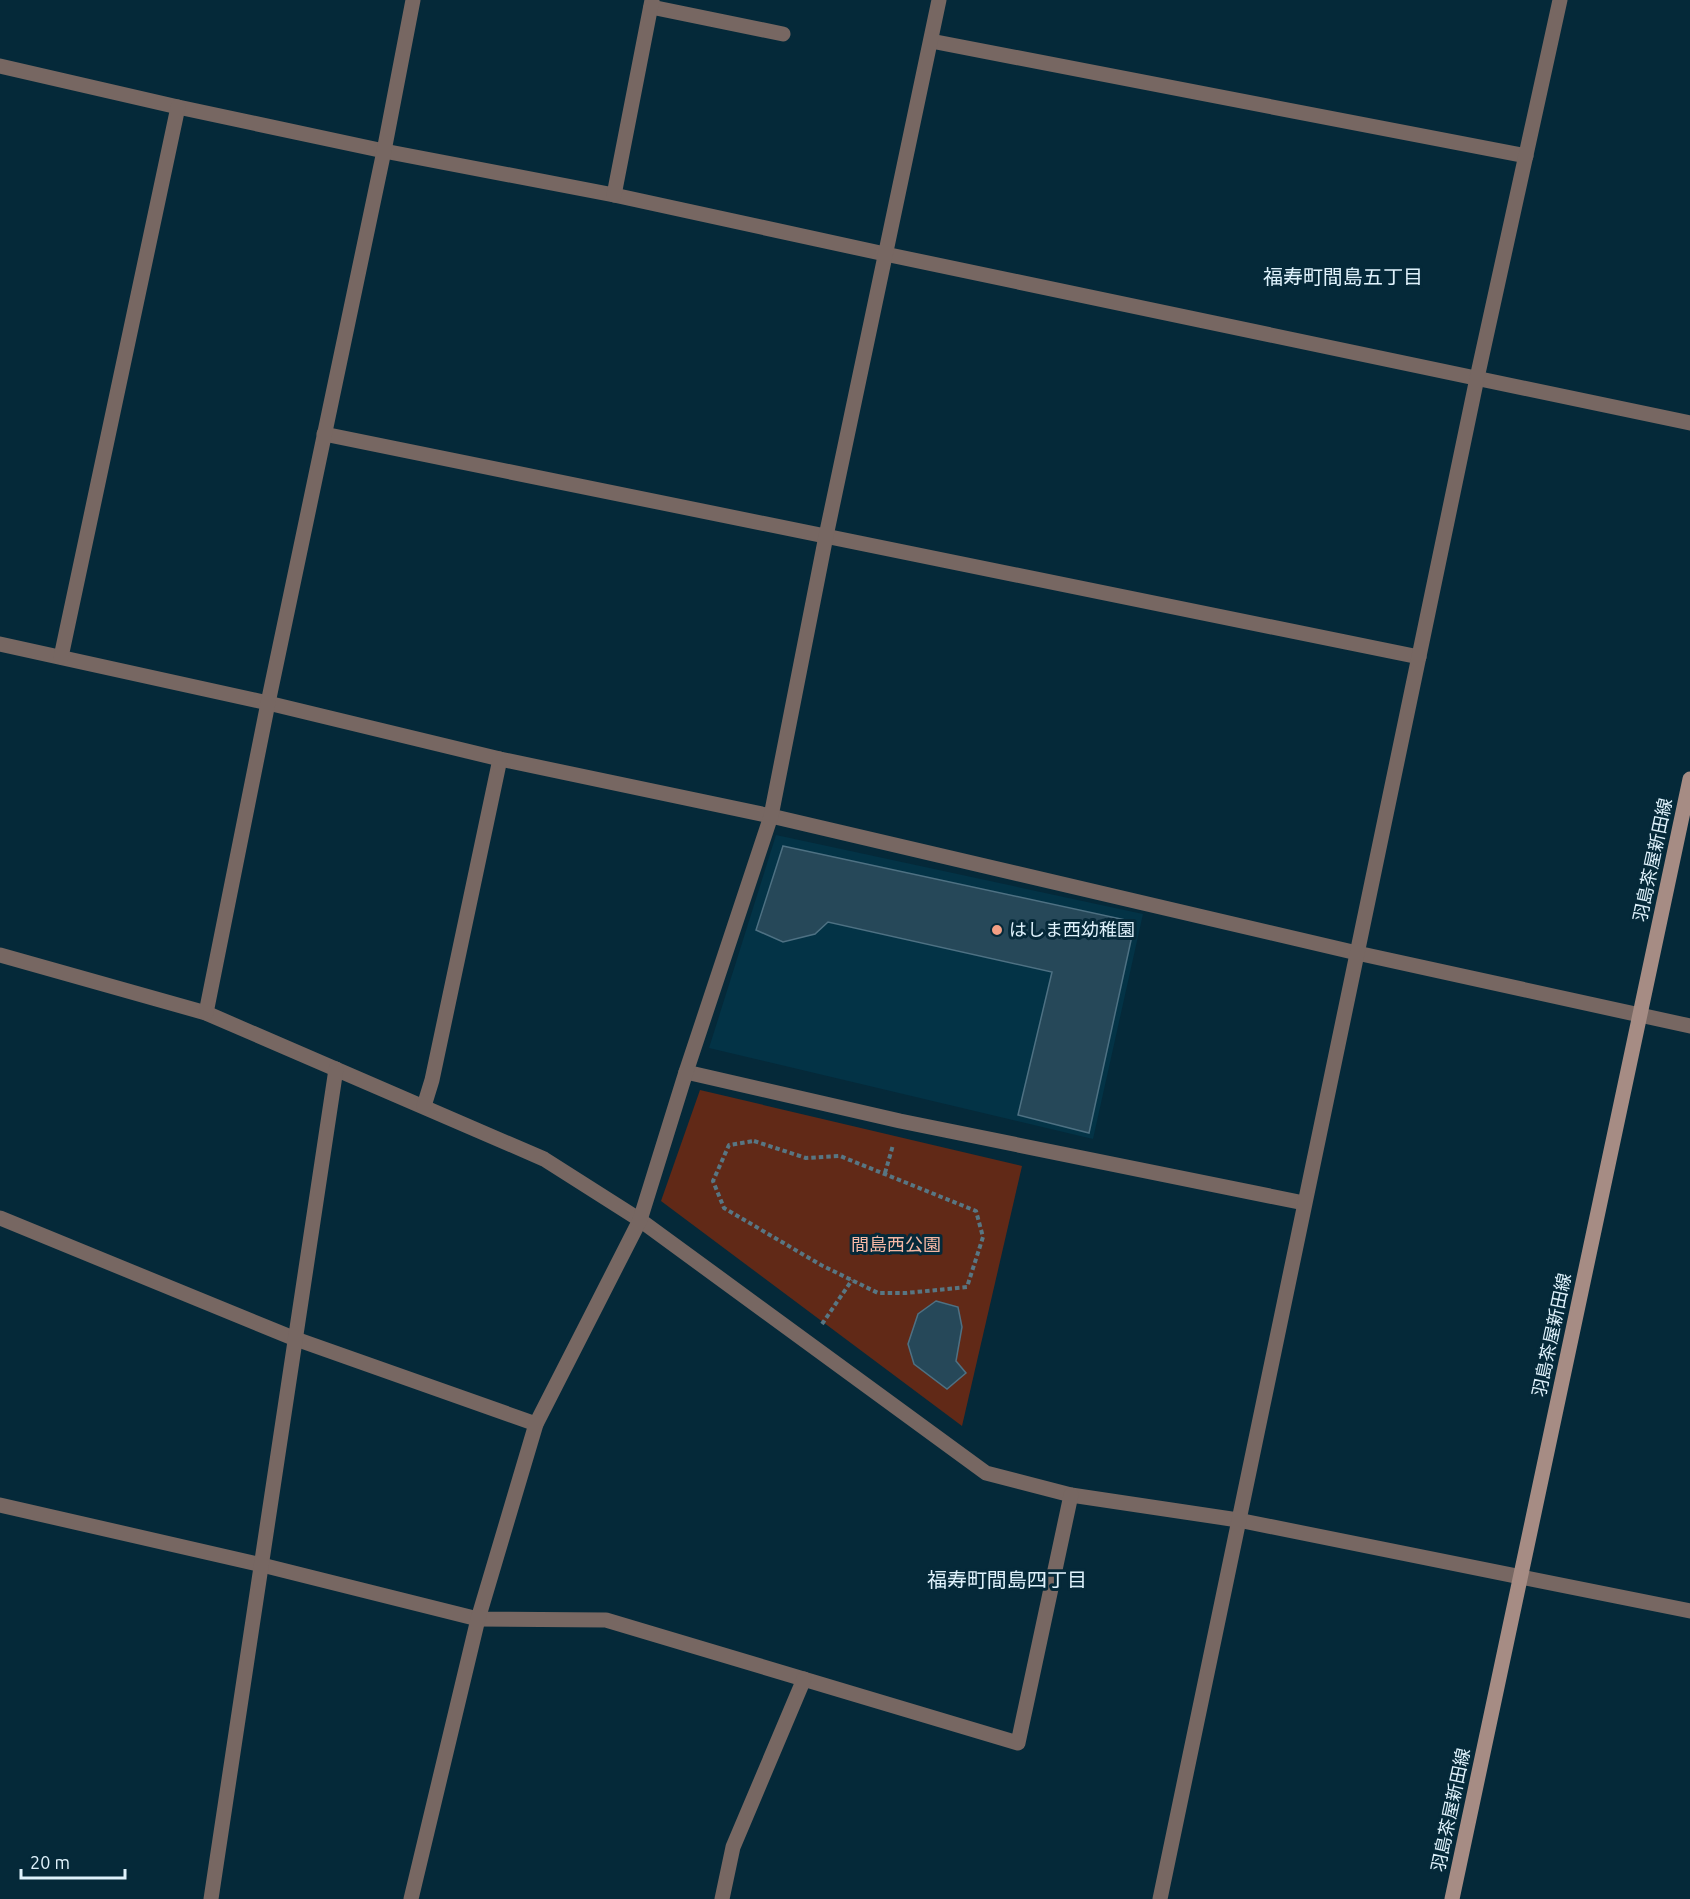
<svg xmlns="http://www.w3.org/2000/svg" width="1690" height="1899" font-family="Ubuntu,'Noto Sans JP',sans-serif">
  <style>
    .built { fill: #033346 }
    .green { fill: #612917 }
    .building { fill: #264859; stroke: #4e7183; stroke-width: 1.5 }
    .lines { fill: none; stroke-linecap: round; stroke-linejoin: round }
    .path { stroke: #587683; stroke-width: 4; stroke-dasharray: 4.5 3; stroke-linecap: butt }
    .street { stroke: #776762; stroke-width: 15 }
    .secondary { stroke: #a68c84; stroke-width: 15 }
    .poi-dot { fill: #f39f84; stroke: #052939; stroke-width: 2 }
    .labels { text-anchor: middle; stroke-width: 6; stroke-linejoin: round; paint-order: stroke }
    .street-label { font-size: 18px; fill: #dff2fc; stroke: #052939 }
    .poi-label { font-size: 18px; fill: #dff2fc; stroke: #052939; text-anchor: start }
    .park-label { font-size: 18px; fill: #f5b8a5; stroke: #052939 }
    .neighbourhood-label { font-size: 20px; fill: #dff2fc; stroke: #052939 }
  </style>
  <rect width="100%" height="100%" fill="#052939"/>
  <polygon class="built" points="776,835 1143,914 1093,1139 709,1048"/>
  <polygon class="green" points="700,1090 1022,1166 962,1426 661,1201"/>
  <g class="building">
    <polygon points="783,846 1135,922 1089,1133 1018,1115 1052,972 828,922 815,934 783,942 756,930"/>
    <polygon points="936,1301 958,1307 962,1327 956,1361 966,1373 947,1389 914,1364 908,1344 918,1314"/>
  </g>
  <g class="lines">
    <g class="path">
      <polygon points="754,1141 806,1158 840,1156 976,1211 983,1237 967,1287 906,1293 878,1293 821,1265 724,1208 713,1181 729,1145"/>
      <polyline points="885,1173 893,1145"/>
      <polyline points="822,1324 852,1280"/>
    </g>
    <g class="street">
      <polyline points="651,7 783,34"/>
      <polyline points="931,41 1526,156"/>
      <polyline points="0,66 178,107 384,151 614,195 885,254 1690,423"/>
      <polyline points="614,195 652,0"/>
      <polyline points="324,434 1419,657"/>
      <polyline points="0,644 268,703 500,759 771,816 1357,953 1690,1026"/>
      <polyline points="61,657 178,107"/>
      <polyline points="0,955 206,1013 544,1159 640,1220 986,1473 1071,1495 1238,1520 1690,1611"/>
      <polyline points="206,1013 268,703 384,151 413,0"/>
      <polyline points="686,1072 900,1121 1304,1203"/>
      <polyline points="424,1106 432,1080 500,759"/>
      <polyline points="0,1218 293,1338 536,1424"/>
      <polyline points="0,1505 262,1565 478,1619 606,1620 1018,1743 1071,1495"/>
      <path d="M211,1899C253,1622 292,1345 336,1069"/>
      <polyline points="411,1899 478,1619 536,1424 640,1220 686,1072 771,816 826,536 939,0"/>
      <polyline points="722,1899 733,1847 804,1679"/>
      <polyline points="1160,1899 1477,378 1560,0"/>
    </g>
    <polyline class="secondary" points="1452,1899 1690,779"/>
  </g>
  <circle class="poi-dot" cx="997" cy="930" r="6"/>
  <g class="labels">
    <g class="street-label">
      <text transform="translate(1653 860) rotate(-78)" y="6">羽島茶屋新田線</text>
      <text transform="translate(1552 1335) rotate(-78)" y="6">羽島茶屋新田線</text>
      <text transform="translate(1451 1810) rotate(-78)" y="6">羽島茶屋新田線</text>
    </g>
    <g class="poi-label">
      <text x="1009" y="936">はしま西幼稚園</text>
    </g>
    <g class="park-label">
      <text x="896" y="1251">間島西公園</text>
    </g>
    <g class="neighbourhood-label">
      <text x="1343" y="284">福寿町間島五丁目</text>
      <text x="1007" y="1587">福寿町間島四丁目</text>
    </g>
  </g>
  <path d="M21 1869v9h104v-9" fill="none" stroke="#dff2fc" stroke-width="3"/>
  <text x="30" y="1869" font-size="18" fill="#dff2fc" stroke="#052939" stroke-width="4.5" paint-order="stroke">20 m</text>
</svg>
